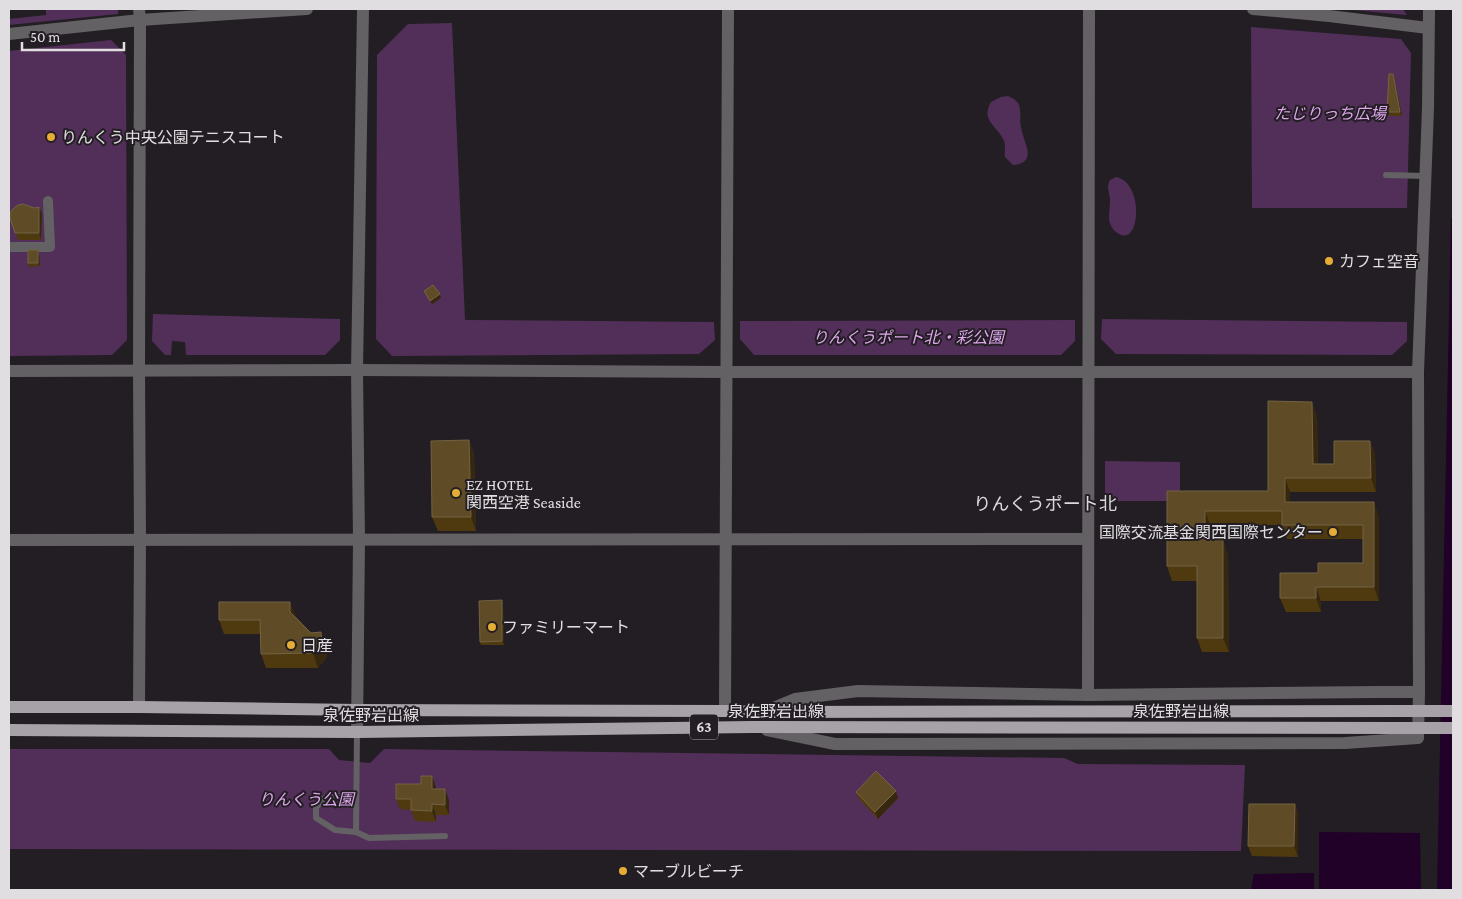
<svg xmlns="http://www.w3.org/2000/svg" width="1462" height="899" font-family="'Crimson Pro','Noto Sans JP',serif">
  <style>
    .green { fill: #522f59 }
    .water { fill: #210128 }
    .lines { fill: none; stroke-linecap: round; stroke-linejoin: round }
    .service { stroke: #636163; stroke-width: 6 }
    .pedestrian { stroke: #636163; stroke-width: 10 }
    .minor { stroke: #636163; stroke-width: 12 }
    .tertiary { stroke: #636163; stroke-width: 12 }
    .primary { stroke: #a6a2a7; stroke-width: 12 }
    .primary-bridge { stroke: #a6a2a7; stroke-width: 12 }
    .wall { fill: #4f3a10 }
    .shaded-wall { fill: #36280e }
    .building { fill: #5f4c26; stroke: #736344 }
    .poi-dot { fill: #e6ac36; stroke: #221e23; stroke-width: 2 }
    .labels { text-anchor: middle; stroke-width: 4; stroke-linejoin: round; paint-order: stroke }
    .shield { fill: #221e23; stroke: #a8a4a8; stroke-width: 1 }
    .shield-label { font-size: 15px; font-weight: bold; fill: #e1dee1 }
    .park-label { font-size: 16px; font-style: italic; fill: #e0a7ed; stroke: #221e23 }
    .poi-label { font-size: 16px; fill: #e1dee1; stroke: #221e23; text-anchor: start }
    .street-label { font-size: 16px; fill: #e1dee1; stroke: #221e23 }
    .neighbourhood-label { font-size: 18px; fill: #dcd7dd; stroke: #221e23 }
  </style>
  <rect width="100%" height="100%" fill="#221e23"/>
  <g class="green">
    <polygon points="46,9 118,9 118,14 9,25 9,19 46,15"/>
    <polygon points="1343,9 1403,9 1407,15 1406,15"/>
    <polygon points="452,23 465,320 714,322 715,340 699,354 392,356 376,339 377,55 408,24"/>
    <polygon points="1251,27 1401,39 1411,53 1407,208 1252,208"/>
    <polygon points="111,40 126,55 127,340 112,355 9,356 9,51"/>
    <path d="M1008,96C1012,98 1015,99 1018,103C1022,109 1019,119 1021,127C1023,142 1039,163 1013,165L1005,157C1004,152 1006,146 1004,141C998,126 980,121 991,102L1001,97Z"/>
    <path d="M1116,177C1145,182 1141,252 1116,232C1112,229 1109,223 1109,218C1109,212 1110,205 1110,199C1109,191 1106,187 1110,180Z"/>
    <polygon points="153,314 340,319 340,340 325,355 186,355 185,342 172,341 171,355 165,355 152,341"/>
    <polygon points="1102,319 1407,322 1407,341 1392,355 1116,354 1101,339"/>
    <polygon points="1075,320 1075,341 1061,355 754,355 740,339 740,321"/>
    <polygon points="1105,461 1180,462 1180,501 1105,501"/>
    <polygon points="9,749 329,749 339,760 370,763 384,749 1064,758 1078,764 1245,765 1241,851 9,849"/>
  </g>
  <g class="water">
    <polygon points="1451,218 1453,218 1453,890 1437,890"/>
    <polygon points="1319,832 1420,833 1421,890 1319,890"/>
    <polygon points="1314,873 1314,890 1251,890 1254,874"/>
  </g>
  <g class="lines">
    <g class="service">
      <polyline points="1386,175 1426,176"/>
      <polyline points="356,796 335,796 323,799 316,808 316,818 335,830 356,832 369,838 445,836"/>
      <polyline points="356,832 357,732"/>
    </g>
    <polyline class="pedestrian" points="9,247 50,247 48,201"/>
    <g class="minor">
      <polyline points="139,9 140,20"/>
      <polyline points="764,712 795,699 858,691 1088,695 1378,692 1419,692 1418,738 1345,743 835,744 767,730"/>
    </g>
    <g class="tertiary">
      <polyline points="1253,9 1329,16 1428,28"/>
      <polyline points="9,34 140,20 307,9"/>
      <polyline points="9,371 357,370 726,372 1418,372"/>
      <path d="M9,540C368,540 728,538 1088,539"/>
      <polyline points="1419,692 1418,372 1428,108 1429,9"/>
      <polyline points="1088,695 1089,9"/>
      <polyline points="139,707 140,540 139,371 140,20"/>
      <polyline points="725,711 728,9"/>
      <polyline points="357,732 359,540 357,370 363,9"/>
    </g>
    <g class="primary">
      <polyline points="9,707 139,707 358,710 725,711 764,712 1398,711"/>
      <polyline points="9,730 357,732 752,727 1399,728"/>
    </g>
    <g class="primary-bridge">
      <polyline points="1398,711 1453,711"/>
      <polyline points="1399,728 1453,728"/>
    </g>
  </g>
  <g class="wall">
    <polygon points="1394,77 1402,116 1389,116 1387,112"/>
    <polygon points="39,207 42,214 41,240 18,240 10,218 34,208"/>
    <polygon points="39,254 40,266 29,267 28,263"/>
    <polygon points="1317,416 1318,464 1334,464 1370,441 1375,455 1376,492 1290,492 1290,502 1379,516 1379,601 1321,601 1321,612 1286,612 1280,598 1318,573 1363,563 1363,539 1287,539 1282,525 1210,525 1210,540 1228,554 1229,652 1202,652 1197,638 1197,581 1172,581 1167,566 1167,491 1268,491"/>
    <polygon points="469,440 474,454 476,531 438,531 432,517"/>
    <polygon points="502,600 503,604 504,645 481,645 480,642"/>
    <polygon points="296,616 296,617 311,633 326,646 327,657 318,668 266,668 261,654 260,634 224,634 219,620"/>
    <polygon points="436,787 436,789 449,800 449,815 436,815 436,822 415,821 411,810 400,809 396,799"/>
    <polygon points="856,792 898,798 878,819 859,799"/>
    <polygon points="1295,804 1298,815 1298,857 1252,856 1248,846"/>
  </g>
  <g class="shaded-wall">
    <polygon points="1393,74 1394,77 1402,116 1400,112"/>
    <polygon points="39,207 42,214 41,240 39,233"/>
    <polygon points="38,250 39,254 40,266 38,263"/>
    <polygon points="440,294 441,298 432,304 430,301"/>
    <polygon points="1312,402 1317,416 1318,479 1313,464"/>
    <polygon points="469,440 474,454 476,531 471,517"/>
    <polygon points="1370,441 1375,455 1376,492 1371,478"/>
    <polygon points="1285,478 1290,492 1290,516 1285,502"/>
    <polygon points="1374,502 1379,516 1379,601 1374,587"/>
    <polygon points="1205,511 1210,525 1210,554 1205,540"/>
    <polygon points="1223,539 1228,554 1229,652 1223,638"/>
    <polygon points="1316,587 1321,601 1321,612 1316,598"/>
    <polygon points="502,600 503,604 504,645 502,641"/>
    <polygon points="290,602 296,616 296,626 290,612"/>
    <polygon points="321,632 326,646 327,657 318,668 313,653"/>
    <polygon points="432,776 436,787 436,800 432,789"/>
    <polygon points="445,789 449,800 449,815 445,805"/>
    <polygon points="896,791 898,798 878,819 875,812"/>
    <polygon points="432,804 436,815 436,822 432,811"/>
    <polygon points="1295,804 1298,815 1298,857 1294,846"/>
  </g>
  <g class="building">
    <polygon points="1389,74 1393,74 1400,112 1387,112"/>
    <polygon points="23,204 34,208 39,207 39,233 15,233 10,218 10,213 13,209 18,205"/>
    <rect x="28" y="250" width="10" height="13"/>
    <polygon points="433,285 440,294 430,301 424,291"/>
    <polygon points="1268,401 1312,402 1313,464 1334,464 1334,441 1370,441 1371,478 1285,478 1285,502 1374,502 1374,587 1316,587 1316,598 1280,598 1280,573 1318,573 1318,563 1363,563 1363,525 1282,525 1282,511 1205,511 1205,540 1223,539 1223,638 1197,638 1197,566 1167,566 1167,491 1268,491"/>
    <polygon points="469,440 471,517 432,517 431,441"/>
    <polygon points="502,600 502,641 480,642 479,601"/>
    <polygon points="219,602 290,602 290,612 311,633 321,632 322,643 313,653 261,654 260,620 219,620"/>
    <polygon points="876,771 896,791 875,812 856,792"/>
    <polygon points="421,776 432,776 432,789 445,789 445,805 432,804 432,811 411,810 411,799 396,799 396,784 421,784"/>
    <polygon points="1249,804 1295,804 1294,846 1248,846"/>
  </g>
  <g class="poi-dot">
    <circle cx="51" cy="137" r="5"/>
    <circle cx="1329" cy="261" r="5"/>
    <circle cx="456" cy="493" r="5"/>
    <circle cx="1333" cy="532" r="5"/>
    <circle cx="492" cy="627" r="5"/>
    <circle cx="291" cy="645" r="5"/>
    <circle cx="623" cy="871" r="5"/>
  </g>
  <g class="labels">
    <rect class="shield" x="690" y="714.5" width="28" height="25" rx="4"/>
    <g class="shield-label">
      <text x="704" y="732">63</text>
    </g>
    <g class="park-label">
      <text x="1330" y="119">たじりっち広場</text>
      <text x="908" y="343">りんくうポート北・彩公園</text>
      <text x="306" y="805">りんくう公園</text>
    </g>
    <g class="poi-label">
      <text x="61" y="143">りんくう中央公園テニスコート</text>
      <text x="1339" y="267">カフェ空音</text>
      <text x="466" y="490">EZ HOTEL<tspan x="466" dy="18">関西空港 Seaside</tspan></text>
      <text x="1323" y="538" text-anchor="end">国際交流基金関西国際センター</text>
      <text x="502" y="633">ファミリーマート</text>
      <text x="301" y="651">日産</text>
      <text x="633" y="877">マーブルビーチ</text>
    </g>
    <g class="street-label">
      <text x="776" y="717">泉佐野岩出線</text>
      <text x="1181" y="717">泉佐野岩出線</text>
      <text x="371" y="721">泉佐野岩出線</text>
    </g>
    <g class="neighbourhood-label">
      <text x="1045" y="510">りんくうポート北</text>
    </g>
  </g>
  <rect width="1462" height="899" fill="none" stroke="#e1dee1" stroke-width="20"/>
  <path d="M22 42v8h102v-8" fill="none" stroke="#e1dee1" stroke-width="2.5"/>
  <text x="30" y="42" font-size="15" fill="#e1dee1" stroke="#221e23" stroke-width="4" paint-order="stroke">50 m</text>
</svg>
